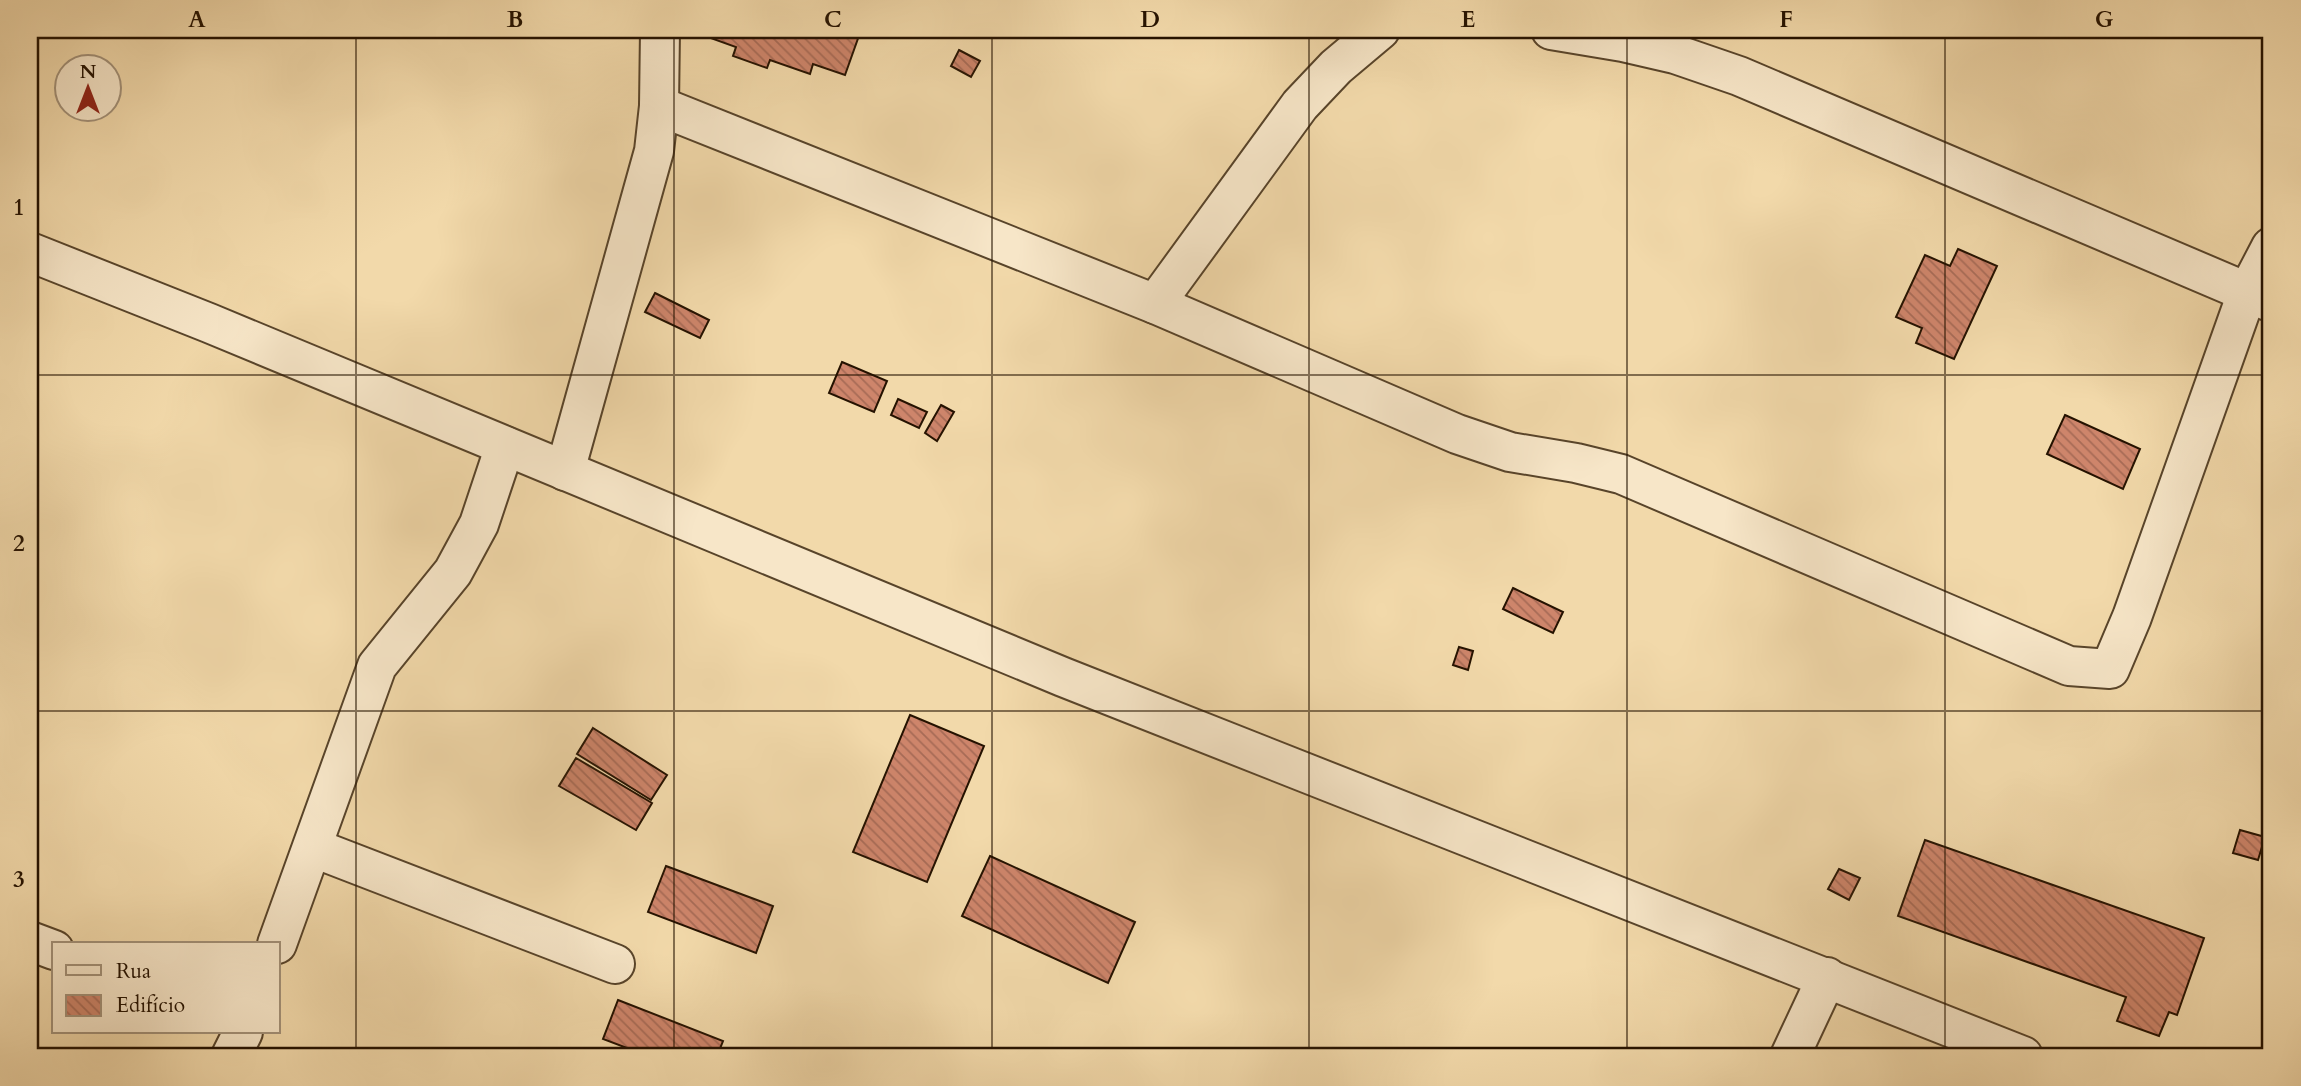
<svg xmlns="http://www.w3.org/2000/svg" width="2301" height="1086" font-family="Cardo,serif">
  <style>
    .building { fill: url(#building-back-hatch); stroke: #251200; stroke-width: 2 }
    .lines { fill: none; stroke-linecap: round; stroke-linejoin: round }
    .minor-casing { stroke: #58442a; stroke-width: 42 }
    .minor { stroke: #f7e6c8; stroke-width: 38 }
    .grid { fill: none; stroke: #251200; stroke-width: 2; stroke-opacity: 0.55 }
    .neatline { fill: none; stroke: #251200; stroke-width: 2.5 }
    .grid-label { font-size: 23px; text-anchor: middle; font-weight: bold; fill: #251200 }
  </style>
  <defs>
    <pattern id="building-back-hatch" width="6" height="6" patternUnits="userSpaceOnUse" patternTransform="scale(1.75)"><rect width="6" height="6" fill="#ce856b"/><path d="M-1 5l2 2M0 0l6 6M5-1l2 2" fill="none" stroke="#a76b56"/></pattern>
  </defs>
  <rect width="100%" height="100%" fill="#f2d9aa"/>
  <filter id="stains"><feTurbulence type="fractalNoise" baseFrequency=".00286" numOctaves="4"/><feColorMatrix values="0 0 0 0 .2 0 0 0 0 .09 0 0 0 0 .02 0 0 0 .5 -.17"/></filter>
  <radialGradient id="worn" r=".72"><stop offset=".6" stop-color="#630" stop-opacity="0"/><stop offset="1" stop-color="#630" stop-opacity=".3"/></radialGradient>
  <g class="building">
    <polygon points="708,30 861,30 845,75 813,64 810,74 770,60 767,68 733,56 736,47 705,36"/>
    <polygon points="959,50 980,61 971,77 951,66"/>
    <polygon points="1958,249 1997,266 1954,359 1916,343 1922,328 1896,317 1925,255 1950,266"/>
    <polygon points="655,293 709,320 700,338 645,312"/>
    <polygon points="842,362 887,381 874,412 829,393"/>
    <polygon points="898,399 927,412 919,428 891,415"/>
    <polygon points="941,405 954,412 937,441 925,433"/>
    <polygon points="2065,415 2140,449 2123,489 2047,454"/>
    <polygon points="1513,588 1563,612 1553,633 1503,609"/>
    <polygon points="1459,647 1473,651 1468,670 1453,665"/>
    <polygon points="910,715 984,746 927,882 853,852"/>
    <polygon points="593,728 667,775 651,800 577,754"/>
    <polygon points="576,758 652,803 636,830 559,786"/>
    <polygon points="2240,830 2265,837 2258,860 2233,853"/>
    <polygon points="1925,840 2204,938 2177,1015 2169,1012 2159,1036 2117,1021 2126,997 1898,916"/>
    <polygon points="990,856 1135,922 1108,983 962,916"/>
    <polygon points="666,866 773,906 756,953 648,912"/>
    <polygon points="1839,869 1860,878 1849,900 1828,889"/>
    <polygon points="618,1000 723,1041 717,1056 648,1056 603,1039"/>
  </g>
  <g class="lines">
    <g class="minor-casing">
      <g id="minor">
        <polyline points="1551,30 1623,42 1675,54 1739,76 2270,302"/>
        <polyline points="659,106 1155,304 1457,434 1510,452 1576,463 1621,474 2069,666 2110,669 2132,617 2247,293 2271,247"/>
        <polyline points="30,252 209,323 1063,677 2023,1056"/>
        <polyline points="1155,304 1300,105 1336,67 1380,30"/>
        <polyline points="565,471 654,151 659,106 660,30"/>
        <polyline points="314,848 615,964"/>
        <polyline points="30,941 54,950"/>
        <polyline points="277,944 377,666 453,572 479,524 505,446"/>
        <polyline points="231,1056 243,1032"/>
        <polyline points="1790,1056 1827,977"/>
      </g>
    </g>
    <use href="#minor" class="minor"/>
  </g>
  <path class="grid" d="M356,30V1056M674,30V1056M992,30V1056M1309,30V1056M1627,30V1056M1945,30V1056M30,375H2271M30,711H2271"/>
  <rect width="2301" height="1086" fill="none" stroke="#f2d9aa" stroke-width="77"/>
  <rect x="52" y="942" width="228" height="91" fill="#f7e6c8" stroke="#a39178" stroke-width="2"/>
  <rect x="66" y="965" width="35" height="10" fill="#f7e6c8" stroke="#a39178" stroke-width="2"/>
  <text x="116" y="978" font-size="21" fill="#251200">Rua</text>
  <rect x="66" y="995" width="35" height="21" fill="url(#building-back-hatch)" stroke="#a39178" stroke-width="2"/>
  <text x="116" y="1012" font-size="21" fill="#251200">Edifício</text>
  <g transform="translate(88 88)"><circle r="33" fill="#f7e6c8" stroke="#a39178" stroke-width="2"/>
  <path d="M0-5L12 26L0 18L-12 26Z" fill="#8f2418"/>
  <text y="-10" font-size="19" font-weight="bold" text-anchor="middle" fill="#251200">N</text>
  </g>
  <rect x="38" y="38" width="2224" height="1010" class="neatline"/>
  <g class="grid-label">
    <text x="197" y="27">A</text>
    <text x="515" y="27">B</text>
    <text x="833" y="27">C</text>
    <text x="1150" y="27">D</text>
    <text x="1468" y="27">E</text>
    <text x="1786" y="27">F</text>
    <text x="2104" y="27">G</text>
    <text x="19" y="215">1</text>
    <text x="19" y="551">2</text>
    <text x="19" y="887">3</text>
  </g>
  <rect width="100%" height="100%" filter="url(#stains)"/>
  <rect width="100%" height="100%" fill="url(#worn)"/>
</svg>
